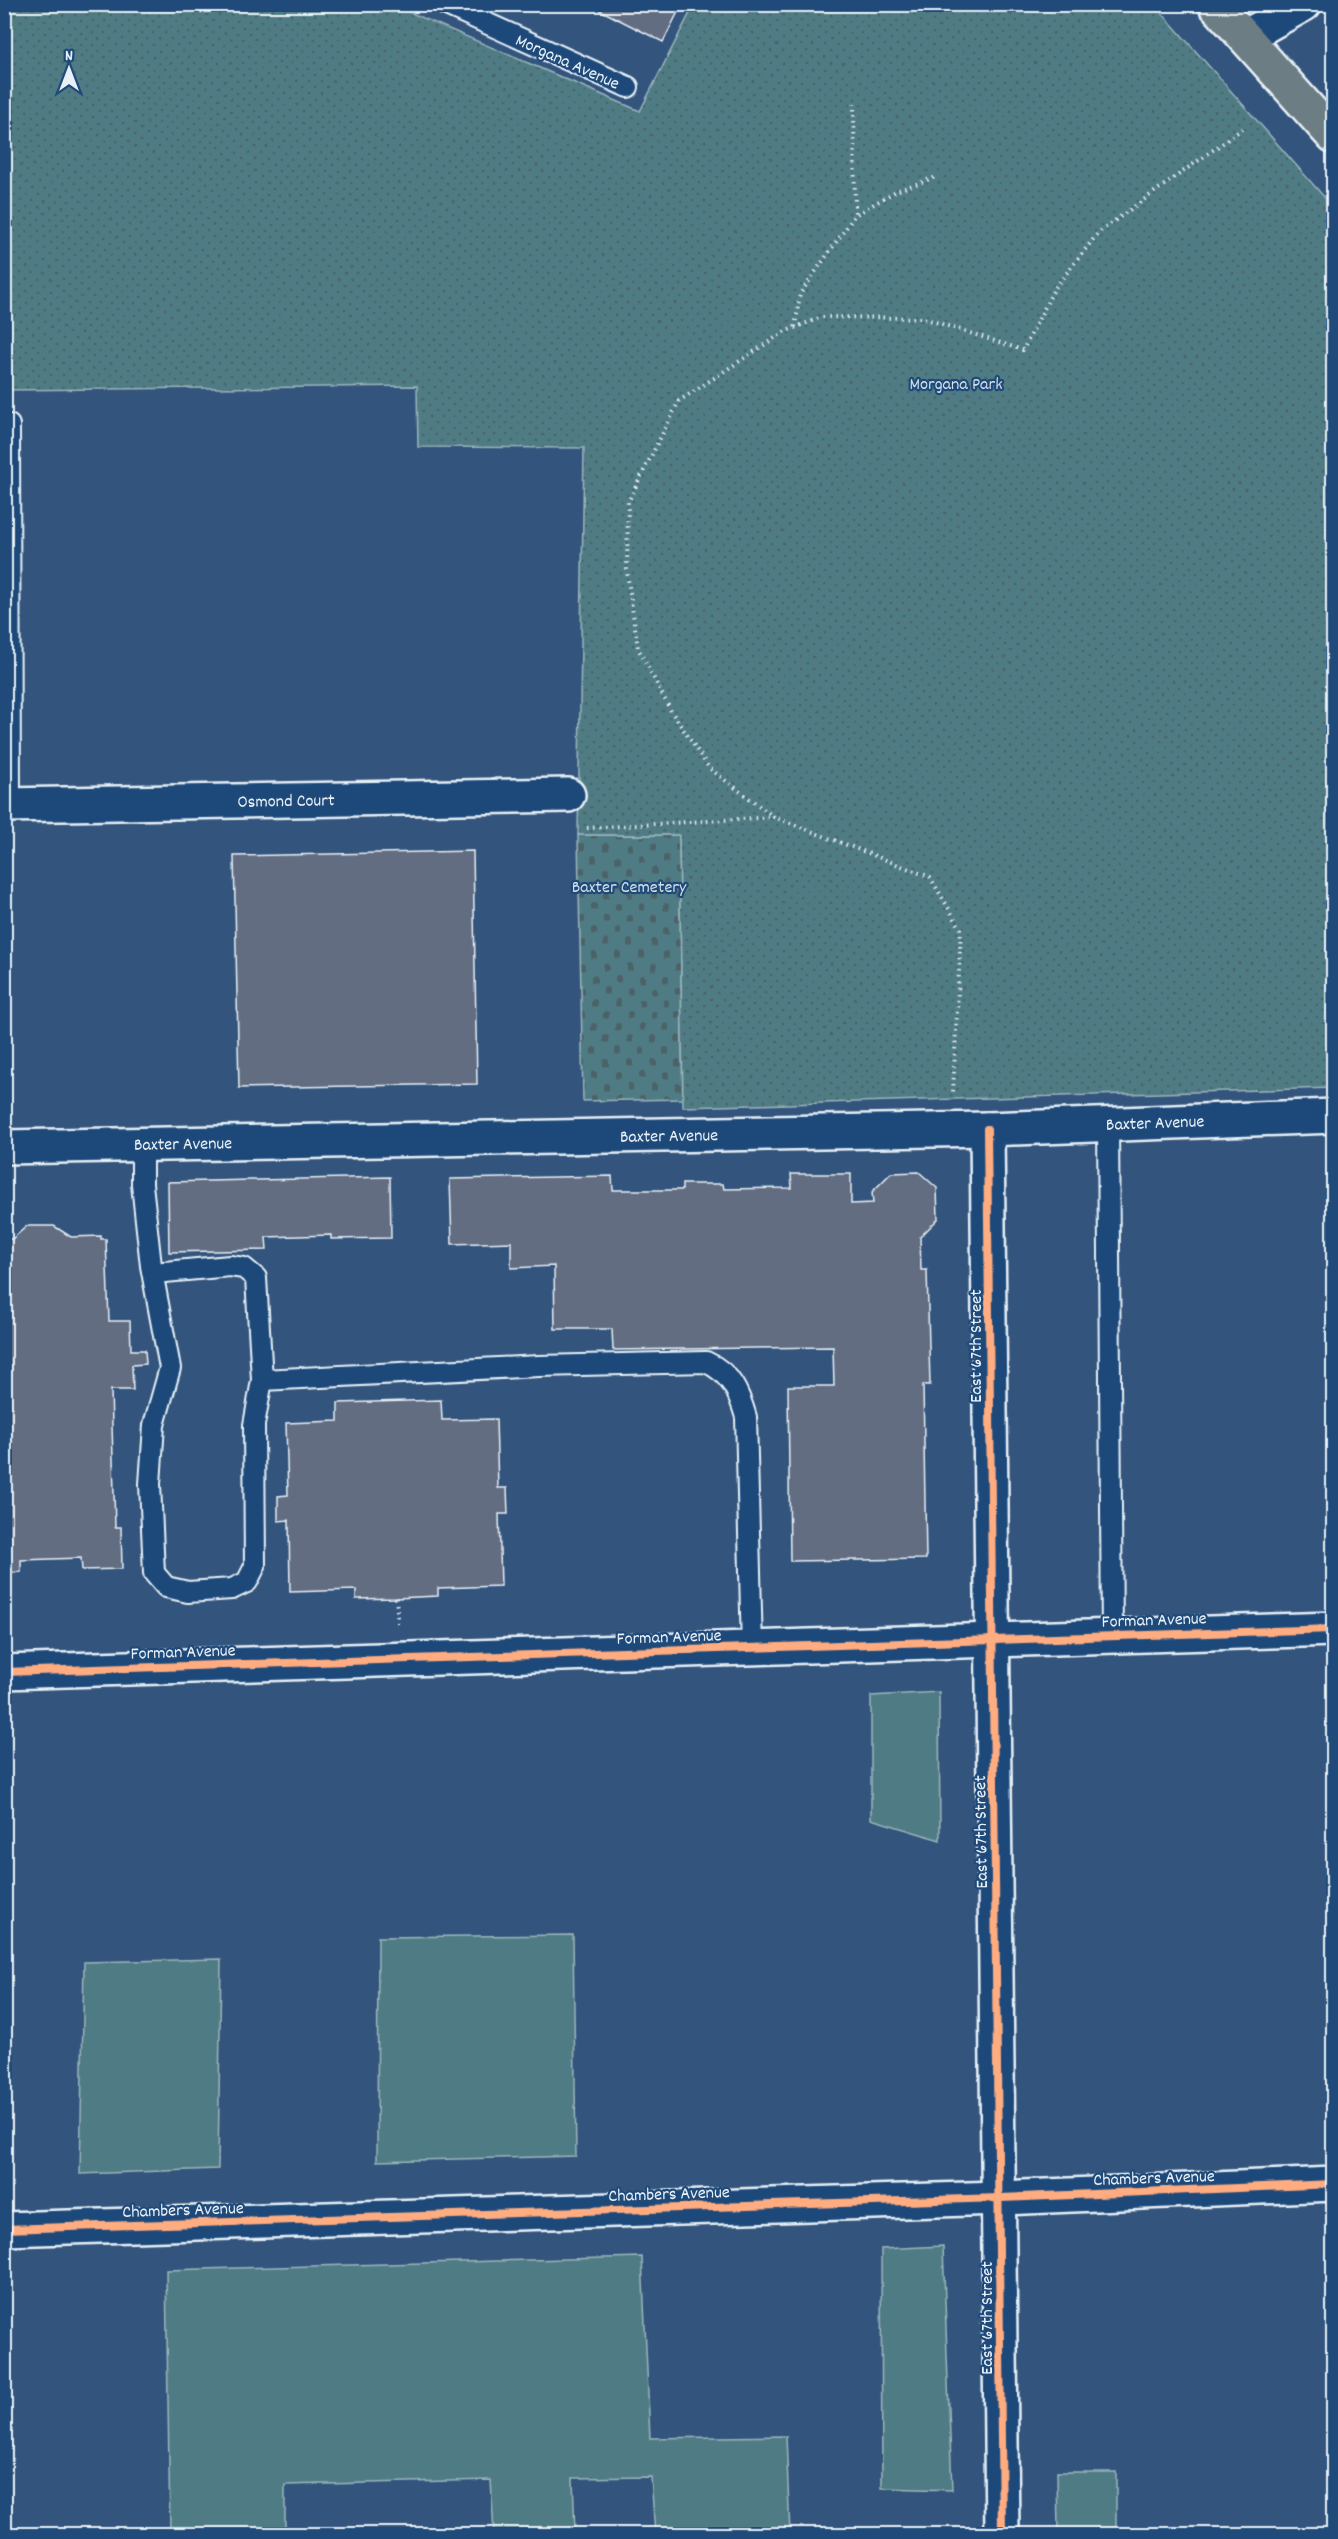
<svg xmlns="http://www.w3.org/2000/svg" width="1338" height="2539" font-family="Dekko,sans-serif">
  <style>
    .grass { fill: #507c84; stroke: #9cb6be; stroke-width: 1.5 }
    .cemetery { fill: url(#cemetery-stones); stroke: #9cb6be; stroke-width: 1.5 }
    .park { fill: url(#park-dots); stroke: #9cb6be; stroke-width: 1.5 }
    .building { fill: #636d82; stroke: #e8f1f8; stroke-width: 1.5 }
    .lines { fill: none; stroke-linecap: round; stroke-linejoin: round }
    .service-casing { stroke: #e8f1f8; stroke-width: 24 }
    .minor-casing { stroke: #e8f1f8; stroke-width: 38 }
    .tertiary-casing { stroke: #e8f1f8; stroke-width: 38 }
    .primary-casing { stroke: #e8f1f8; stroke-width: 38 }
    .path { stroke: #e8f1f8; stroke-width: 4; stroke-dasharray: 1.5 4.5; stroke-linecap: butt }
    .service { stroke: #1f4a7a; stroke-width: 20 }
    .minor { stroke: #1f4a7a; stroke-width: 33 }
    .tertiary { stroke: #1f4a7a; stroke-width: 33 }
    .primary { stroke: #6c7e84; stroke-width: 33 }
    .cycleway-casing { stroke: #1f4a7a; stroke-width: 11 }
    .cycleway { stroke: #ffac80; stroke-width: 8 }
    .labels { text-anchor: middle; stroke-width: 4.5; stroke-linejoin: round; paint-order: stroke }
    .street-label { font-size: 18px; fill: #e8f1f8; stroke: #1f4a7a }
    .park-label { font-size: 18px; fill: #d1dfe7; stroke: #1f4a7a }
  </style>
  <defs>
    <pattern id="cemetery-stones" width="16" height="16" patternUnits="userSpaceOnUse" patternTransform="scale(1.5)"><rect width="16" height="16" fill="#507c84"/><path d="M2 7V4a2 2 0 0 1 4 0v3zM10 15v-3a2 2 0 0 1 4 0v3z" fill="#4b6267"/></pattern>
    <pattern id="park-dots" width="8" height="8" patternUnits="userSpaceOnUse" patternTransform="scale(1.5)"><rect width="8" height="8" fill="#507c84"/><path d="M2 2h.1M6 6h.1" fill="none" stroke="#4b6267" stroke-width="1.8" stroke-linecap="round"/></pattern>
  </defs>
  <rect width="100%" height="100%" fill="#33547c"/>
  <filter id="ink" filterUnits="userSpaceOnUse"><feTurbulence type="fractalNoise" baseFrequency=".0167" numOctaves="2"/><feDisplacementMap in="SourceGraphic" scale="12" xChannelSelector="R" yChannelSelector="G"/><feConvolveMatrix kernelMatrix="1 2 1 2 8 2 1 2 1" color-interpolation-filters="sRGB"/></filter>
  <g filter="url(#ink)">
    <g class="grass">
      <polygon points="939,1692 940,1840 871,1819 871,1696"/>
      <polygon points="573,1935 576,2156 377,2161 378,1937"/>
      <polygon points="221,1959 218,2169 80,2174 84,1962"/>
      <polygon points="943,2246 952,2490 882,2488 881,2249"/>
      <polygon points="642,2257 650,2438 786,2436 790,2534 655,2534 651,2477 573,2478 575,2534 494,2534 491,2480 285,2485 285,2534 170,2534 166,2270"/>
      <polygon points="1057,2472 1116,2472 1116,2534 1058,2534"/>
    </g>
    <polygon class="cemetery" points="578,835 679,835 683,1099 583,1101"/>
    <polygon class="park" points="4,5 393,5 640,111 694,5 1155,5 1333,207 1333,1088 683,1107 679,835 578,835 584,448 418,447 417,386 5,390"/>
    <g class="building">
      <polygon points="588,4 682,4 663,42"/>
      <polygon points="473,851 477,1084 239,1088 234,856"/>
      <polygon points="919,1172 937,1188 938,1219 920,1237 921,1270 927,1270 930,1385 923,1385 926,1559 790,1561 788,1386 834,1386 833,1347 613,1350 612,1329 555,1329 554,1266 511,1268 511,1242 452,1244 450,1179 612,1176 613,1190 682,1190 682,1184 723,1184 724,1189 792,1188 791,1174 851,1174 851,1204 873,1203 872,1192 891,1173"/>
      <polygon points="390,1177 391,1238 331,1239 331,1235 266,1237 267,1250 169,1252 168,1182"/>
      <polygon points="27,1226 54,1226 71,1237 101,1236 101,1239 106,1239 109,1321 130,1321 131,1350 145,1350 146,1364 132,1365 133,1390 111,1390 115,1527 121,1527 122,1569 82,1570 81,1558 21,1560 21,1572 4,1573 4,1239 12,1239"/>
      <polygon points="441,1400 442,1420 496,1419 498,1488 507,1488 508,1514 499,1514 501,1586 438,1588 438,1596 396,1598 356,1599 356,1590 290,1592 289,1520 278,1521 278,1496 288,1495 286,1423 338,1421 338,1403"/>
    </g>
    <g class="lines">
      <g class="service-casing">
        <g id="service">
          <polyline points="444,4 628,87"/>
          <polyline points="9,425 10,805"/>
          <polyline points="1108,1124 1112,1635"/>
          <polyline points="142,1144 142,1184 151,1266 170,1368 154,1425 150,1484 154,1573 166,1587 188,1592 232,1589 247,1582 255,1566 254,1425 262,1380 256,1278 244,1268 230,1266 154,1273"/>
          <path d="M262,1380L539,1366L706,1362C731,1373 739,1393 746,1417L752,1649"/>
        </g>
      </g>
      <g class="minor-casing">
        <g id="minor">
          <polyline points="4,805 568,795"/>
          <polyline points="987,1129 1002,2534"/>
          <polyline points="4,1147 987,1129 1334,1116"/>
          <polyline points="4,1672 1334,1629"/>
          <polyline points="4,2229 1000,2198 1334,2184"/>
        </g>
      </g>
      <g class="tertiary-casing">
        <polyline id="tertiary" points="1245,37 1304,4"/>
      </g>
      <g class="primary-casing">
        <polyline id="primary" points="1215,4 1334,137"/>
      </g>
      <g class="path">
        <polyline points="854,103 855,214"/>
        <polyline points="795,327 800,294 855,215 896,191 936,177"/>
        <polyline points="774,817 709,768 671,711 638,648 627,572 628,502 679,401 784,332 822,317 923,318 1023,350 1054,289 1099,232 1245,127"/>
        <polyline points="587,828 774,817 930,877 961,929 953,1092"/>
        <polyline points="396,1598 398,1623"/>
      </g>
      <use href="#service" class="service"/>
      <use href="#minor" class="minor"/>
      <use href="#tertiary" class="tertiary"/>
      <use href="#primary" class="primary"/>
      <g class="cycleway-casing">
        <g id="cycleway">
          <polyline points="987,1129 1002,2534"/>
          <polyline points="4,1672 1334,1629"/>
          <polyline points="4,2229 1000,2198 1334,2184"/>
        </g>
      </g>
      <use href="#cycleway" class="cycleway"/>
    </g>
  </g>
  <g class="labels">
    <g class="street-label">
      <text transform="translate(568 61) rotate(24)" y="6">Morgana Avenue</text>
      <text transform="translate(286 800) rotate(-1)" y="6">Osmond Court</text>
      <text transform="translate(1155 1122) rotate(-2)" y="6">Baxter Avenue</text>
      <text transform="translate(669 1135) rotate(-1)" y="6">Baxter Avenue</text>
      <text transform="translate(183 1143) rotate(-1)" y="6">Baxter Avenue</text>
      <text transform="translate(975 1346) rotate(-90)" y="6">East 67th Street</text>
      <text transform="translate(1154 1619) rotate(-2)" y="6">Forman Avenue</text>
      <text transform="translate(669 1636) rotate(-2)" y="6">Forman Avenue</text>
      <text transform="translate(183 1651) rotate(-2)" y="6">Forman Avenue</text>
      <text transform="translate(980 1832) rotate(-91)" y="6">East 67th Street</text>
      <text transform="translate(1154 2177) rotate(-2)" y="6">Chambers Avenue</text>
      <text transform="translate(669 2193) rotate(-2)" y="6">Chambers Avenue</text>
      <text transform="translate(183 2209) rotate(-2)" y="6">Chambers Avenue</text>
      <text transform="translate(986 2318) rotate(-90)" y="6">East 67th Street</text>
    </g>
    <g class="park-label">
      <text x="956" y="389">Morgana Park</text>
      <text x="629" y="892">Baxter Cemetery</text>
    </g>
  </g>
  <rect width="1338" height="2539" fill="none" stroke="#1f4a7a" stroke-width="24"/>
  <rect x="12" y="12" width="1314" height="2515" fill="none" stroke="#e8f1f8" stroke-width="2" filter="url(#ink)"/>
  <g transform="translate(69 69)" stroke="#1f4a7a" stroke-width="4.5" paint-order="stroke">
  <path d="M0-4.5L10 22L0 15L-10 22Z" fill="#e8f1f8"/>
  <text y="-9" font-size="16" font-weight="bold" text-anchor="middle" fill="#e8f1f8">N</text>
  </g>
</svg>
